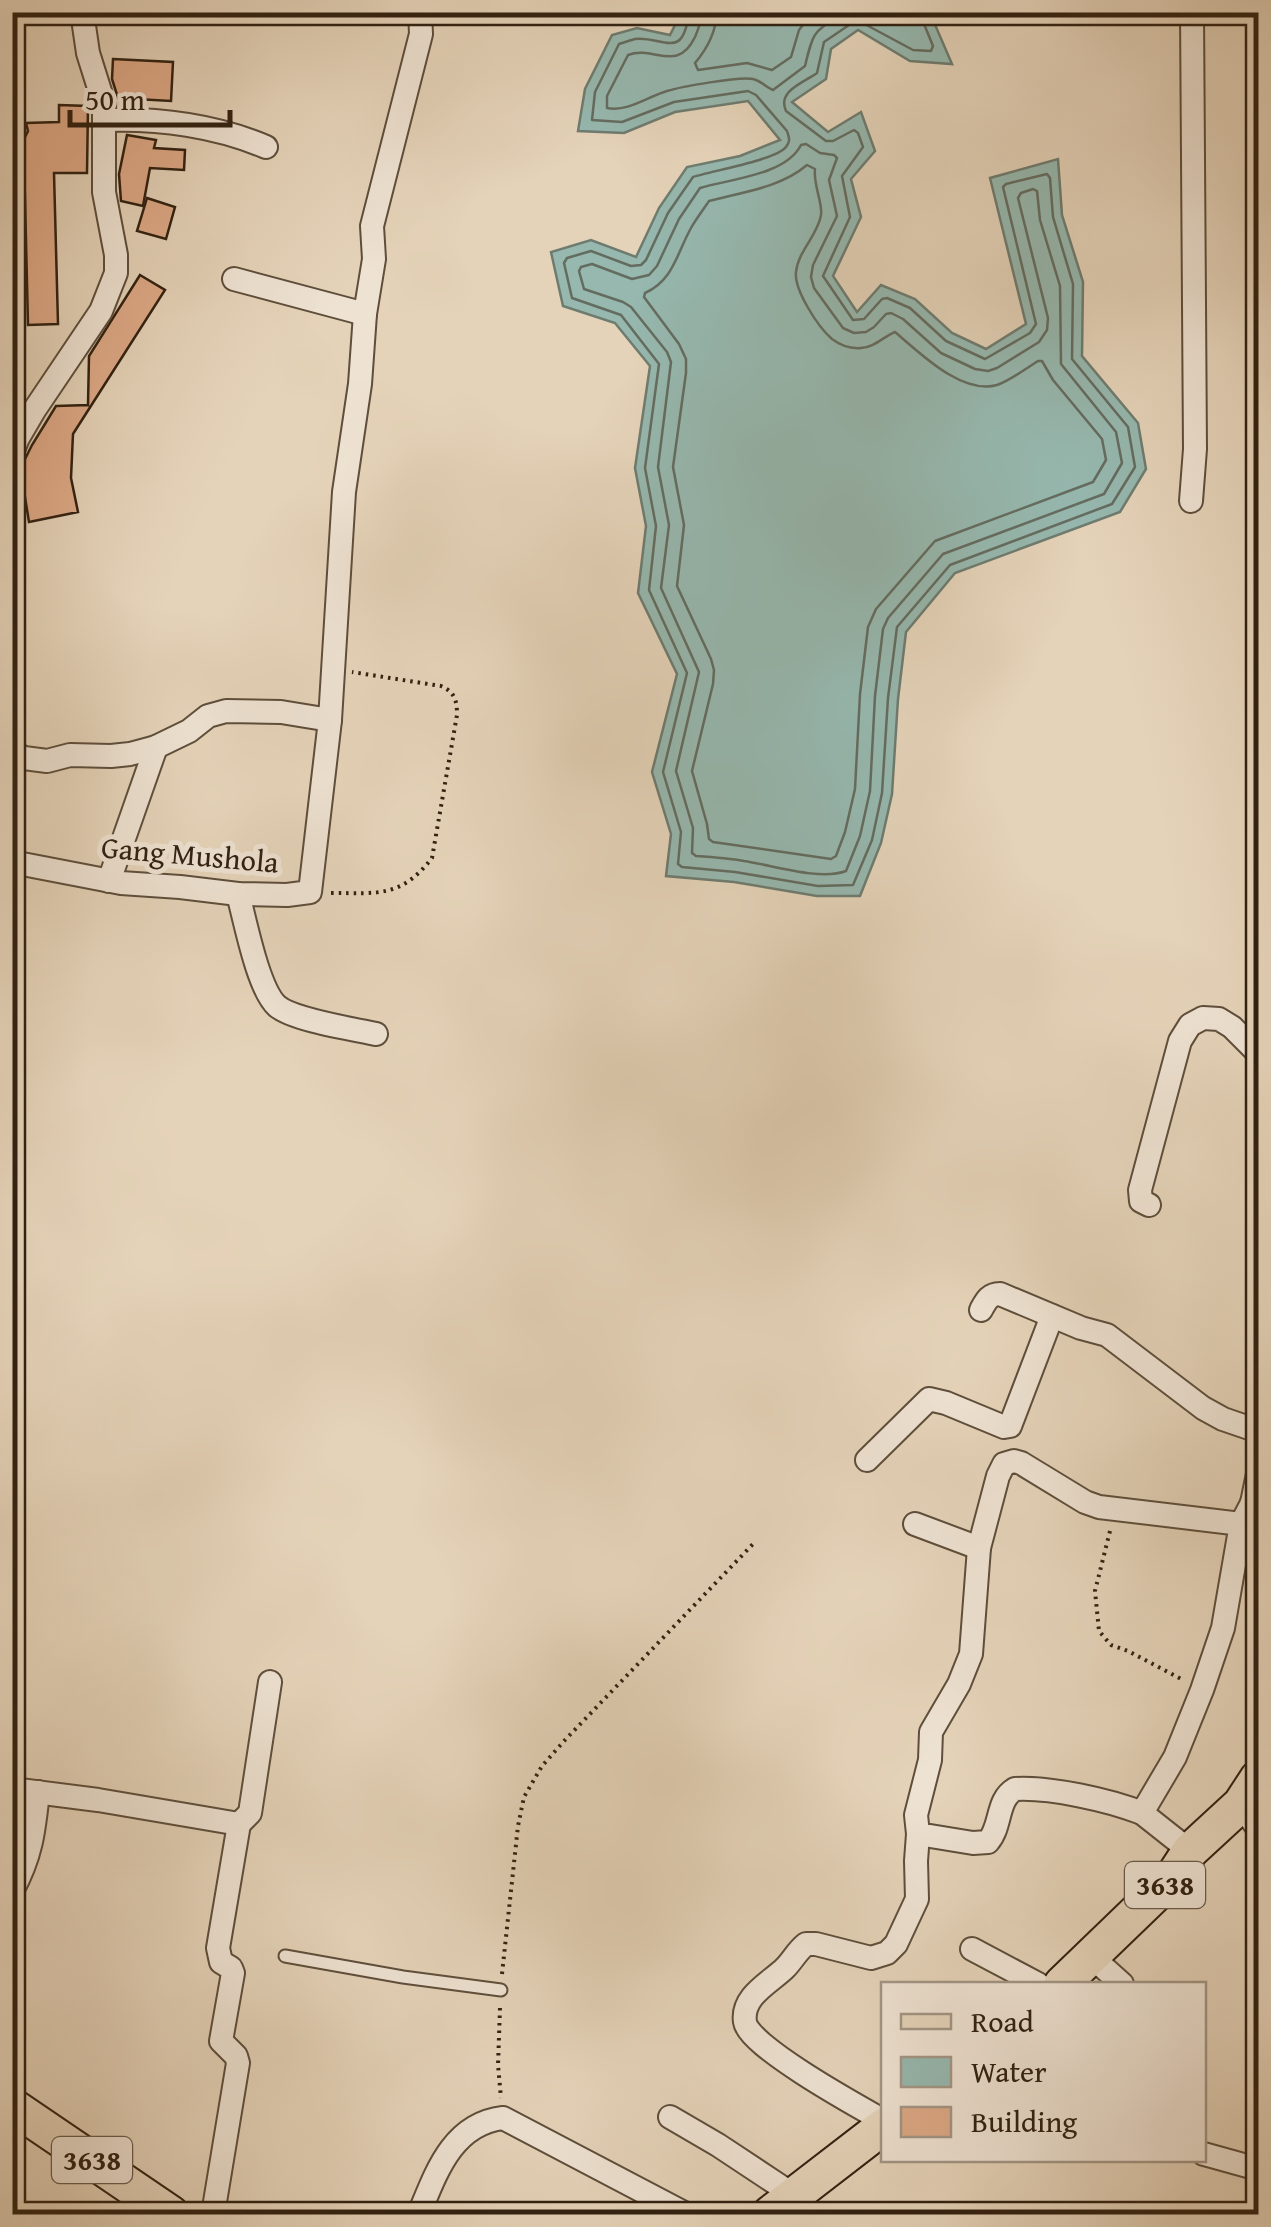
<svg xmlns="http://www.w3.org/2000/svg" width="1271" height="2227" font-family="'Gentium Book Plus',serif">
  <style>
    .water { fill: #96b8af; stroke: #6e7c70; stroke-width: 2.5 }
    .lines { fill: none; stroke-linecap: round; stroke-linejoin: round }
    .shore { stroke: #646c60; stroke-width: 2.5 }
    .building { fill: #dda987; stroke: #312111; stroke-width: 2.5 }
    .lane-casing { stroke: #5e4e3b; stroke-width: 15 }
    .street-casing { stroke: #5e4e3b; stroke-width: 26 }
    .primary-casing { stroke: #312111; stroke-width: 39 }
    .path { stroke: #312111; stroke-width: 4; stroke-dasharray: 2.5 5; stroke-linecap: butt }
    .lane { stroke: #eee2d2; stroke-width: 11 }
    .street { stroke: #eee2d2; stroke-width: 22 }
    .primary { stroke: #e5d3b9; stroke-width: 35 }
    .labels { text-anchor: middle; stroke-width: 10; stroke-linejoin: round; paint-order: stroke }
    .shield { fill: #eee2d2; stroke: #6a5b4b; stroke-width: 2.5 }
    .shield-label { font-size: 28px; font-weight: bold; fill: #312111 }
    .street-label { font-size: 30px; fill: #312111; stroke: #eee2d2 }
  </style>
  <rect width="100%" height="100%" fill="#e5d3b9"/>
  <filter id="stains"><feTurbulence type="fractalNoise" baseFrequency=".002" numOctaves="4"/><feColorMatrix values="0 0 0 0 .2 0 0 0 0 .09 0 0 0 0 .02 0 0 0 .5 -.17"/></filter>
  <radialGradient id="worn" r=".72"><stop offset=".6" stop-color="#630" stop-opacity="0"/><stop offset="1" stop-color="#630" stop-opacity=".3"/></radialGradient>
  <polygon class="water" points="681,13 930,13 952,64 910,61 858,30 831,49 826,79 792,102 828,132 861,112 875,151 851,179 861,217 833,276 857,312 881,285 915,299 952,333 986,349 1026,324 990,178 1058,159 1062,215 1083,282 1082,356 1138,423 1146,469 1120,512 955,573 906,632 898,699 892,794 881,843 860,896 817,896 734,882 666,876 671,834 652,772 677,674 638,593 646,526 635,468 650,366 615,323 563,306 551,252 591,240 636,257 659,208 687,167 740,156 780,140 748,101 675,112 624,133 578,131 585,89 612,35 637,28 670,35"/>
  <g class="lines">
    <g class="shore">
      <path d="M689,12C683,62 664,36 635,39C631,40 622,43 619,44L595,92L592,120L622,122L674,102L748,91L756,95L787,131C789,138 791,140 786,147C776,160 711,171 693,177L668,213L646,260L641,265L631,266L591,251L567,258L564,263L572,298L621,315L659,364L645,468L656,526L649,590L687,673L663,772L681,832L678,864L682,867L735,872L818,886L853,885L872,840L882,793L888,698L897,627L950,565L1112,504L1135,467L1128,427L1072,359L1073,284L1053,217L1050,178L1047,174L1006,184L1003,187L1036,324L1030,333L985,359L946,341L910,308L887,298L882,299L864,319L853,320L823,276L850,217L842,176L863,147L858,133L854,130L833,141H826L786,111C777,91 803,83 817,73L824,42L852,23L859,21L913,50L931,51L933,46L922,19L921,12"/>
      <path d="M702,12C701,22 699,28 695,37C677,74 654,45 628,55L607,96V108C628,112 647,97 667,91C680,87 740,76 753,79C761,81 766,87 773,90L805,66C814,29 813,33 845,12"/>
      <path d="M717,12C716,31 707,49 695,63L698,70L747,63L772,70L791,57L799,30L806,21L818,12"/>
      <path d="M806,144L820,153L834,155L837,158L829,180L837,216L813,265L811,277L814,288L843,328L854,333L866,332L874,327L886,314L891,313L903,319L941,353L975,369L988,371L997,368L1039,342L1047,330L1048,318L1018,198L1021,193L1033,189L1037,191L1040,220L1060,286L1061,364L1116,432L1122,463L1104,494L943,554L888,618L883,629L875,696L870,791L860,836L846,871C820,881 772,865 744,861C728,858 712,857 696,856L692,853L693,828L676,771L699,672L661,588L669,525L658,467L671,362L667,352L631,307L623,302L584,289L579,271L581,267L592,264L632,279L649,275L657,266L679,219L700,188C730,179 786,175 801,145Z"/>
      <path d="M807,165L815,169C813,185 823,203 821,215C818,235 798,251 796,272C794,290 818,327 832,339C840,345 850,349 861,348C875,347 883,337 895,332C919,352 961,395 997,385C1011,380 1025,369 1038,361H1042L1053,380L1102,439L1106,460L1093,482L935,541L876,609L868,627L860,694L855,789L845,832L836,856L831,859L713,842L709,839L707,824L692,771L713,684L714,670L711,659L677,586L684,525L673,467L686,373V359L679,344L644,297L645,293C673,281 677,253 691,228C696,219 703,210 709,201C742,192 780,188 807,165Z"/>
    </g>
  </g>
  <g class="building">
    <polygon points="113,59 173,62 171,101 118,98 112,79"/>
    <polygon points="59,105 88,106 87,173 54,173 58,324 28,325 24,156 24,139 28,131 26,123 59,122"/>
    <polygon points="127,135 156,140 154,148 185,150 184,170 150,168 143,206 121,201 119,174"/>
    <polygon points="147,198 175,207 166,239 137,231"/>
    <polygon points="140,275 165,290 73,434 71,478 78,512 29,522 20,466 25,459 32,445 56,406 88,405 89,356"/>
  </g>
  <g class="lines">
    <g class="lane-casing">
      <polyline id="lane" points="285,1956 403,1977 501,1990"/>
    </g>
    <g class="street-casing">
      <g id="street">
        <path d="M106,120C159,118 217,126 266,147"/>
        <polyline points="12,130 13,130"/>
        <polyline points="234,279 365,314"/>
        <polyline points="12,453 18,438 35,409 101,311 116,273 116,255 104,192 104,104 88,53 82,12"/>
        <polyline points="1191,501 1195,449 1192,12"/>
        <polyline points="12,752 24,758 47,761 70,755 111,756 130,754 156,747 189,731 208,716 226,711 281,712 330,720 344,492 360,384 365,314 374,259 372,226 421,34 420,12"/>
        <polyline points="12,862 121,883 180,887 238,894 287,895 310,892 330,720"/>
        <polyline points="109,881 156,747"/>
        <path d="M238,894C245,920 258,989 277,1006C293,1020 353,1029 376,1034"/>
        <polyline points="1149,1205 1141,1201 1140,1190 1180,1041 1190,1025 1203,1018 1219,1019 1232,1027 1258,1053"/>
        <path d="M981,1310C986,1301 989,1294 1000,1294L1081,1328L1107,1335L1203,1408L1223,1419L1258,1431"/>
        <polyline points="867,1460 929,1399 946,1403 1004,1427 1010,1426 1052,1316"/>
        <polyline points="1252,1503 1258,1474"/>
        <polyline points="915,1524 979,1548"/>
        <path d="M1241,1524L1099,1507L1085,1502L1021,1463L1014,1461L1004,1464L998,1476L979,1548L971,1654L959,1684L931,1732L930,1760L916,1815L918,1834L973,1843L988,1842C1002,1826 996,1800 1015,1789C1050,1787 1109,1800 1142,1813L1175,1757L1202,1690L1223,1628L1241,1524L1252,1503L1258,1505"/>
        <polyline points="12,1789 98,1800 239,1824 250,1813 270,1682"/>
        <polyline points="1241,1804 1258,1829"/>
        <polyline points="1142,1813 1190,1851"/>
        <path d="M12,1891C31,1857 34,1831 38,1792"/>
        <polyline points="972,1949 1038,1984"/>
        <polyline points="1092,1957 1122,1984"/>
        <polyline points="670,2117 718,2145 795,2196"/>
        <path d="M884,2121C859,2107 748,2046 745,2022C741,1996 771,1982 785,1968C793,1960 797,1951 806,1944H816L871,1958L887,1953L896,1944L917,1899L916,1861L918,1834"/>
        <polyline points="1204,2154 1258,2169"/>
        <polyline points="213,2214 238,2063 236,2056 221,2041 233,1973 231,1968 221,1962 218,1948 239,1824"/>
        <path d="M419,2214C436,2173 452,2124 503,2118L686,2214"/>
      </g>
    </g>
    <g class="primary-casing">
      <g id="primary">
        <polyline points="1062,1984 1173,1877 1190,1851 1241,1804 1258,1778"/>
        <polyline points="12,2106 171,2214"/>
        <polyline points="770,2214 884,2126"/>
      </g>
    </g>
    <g class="path">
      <path d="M331,893C378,893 401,898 432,858L457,715C457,701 455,692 441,686L352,672"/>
      <polyline points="1110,1531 1095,1591 1099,1631 1111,1645 1128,1651 1183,1680"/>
      <polyline points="502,1974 518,1826 524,1797 542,1766 565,1740 753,1544"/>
      <polyline points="500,2008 498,2065 501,2098"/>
    </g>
    <use href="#lane" class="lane"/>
    <use href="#street" class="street"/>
    <use href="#primary" class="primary"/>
  </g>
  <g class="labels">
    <g class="shield">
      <rect x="1125" y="1862" width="80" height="46" rx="8"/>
      <rect x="52" y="2137" width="80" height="46" rx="8"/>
    </g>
    <g class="shield-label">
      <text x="1165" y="1895">3638</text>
      <text x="92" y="2170">3638</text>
    </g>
    <g class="street-label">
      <text transform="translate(190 855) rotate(5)" y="10">Gang Mushola</text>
    </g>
  </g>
  <rect width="1271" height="2227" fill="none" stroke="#e5d3b9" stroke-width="50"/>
  <rect x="15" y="15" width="1241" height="2197" fill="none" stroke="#312111" stroke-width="5"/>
  <rect x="25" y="25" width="1221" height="2177" fill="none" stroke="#312111" stroke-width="2.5"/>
  <rect x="881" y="1982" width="325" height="180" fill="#eee2d2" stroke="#a29585" stroke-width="2.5"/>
  <rect x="901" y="2014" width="50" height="15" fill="#e5d3b9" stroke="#a29585" stroke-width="2.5"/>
  <text x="971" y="2032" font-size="30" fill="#312111">Road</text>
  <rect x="901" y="2057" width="50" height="30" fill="#96b8af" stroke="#a29585" stroke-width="2.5"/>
  <text x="971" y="2082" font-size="30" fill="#312111">Water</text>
  <rect x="901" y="2107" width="50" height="30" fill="#dda987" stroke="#a29585" stroke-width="2.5"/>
  <text x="971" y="2132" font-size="30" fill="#312111">Building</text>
  <path d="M70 110v15h160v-15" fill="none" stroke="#312111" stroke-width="5"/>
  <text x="85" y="110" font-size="30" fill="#312111" stroke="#eee2d2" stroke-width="8" paint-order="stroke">50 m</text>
  <rect width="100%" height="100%" filter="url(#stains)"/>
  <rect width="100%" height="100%" fill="url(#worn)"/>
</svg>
